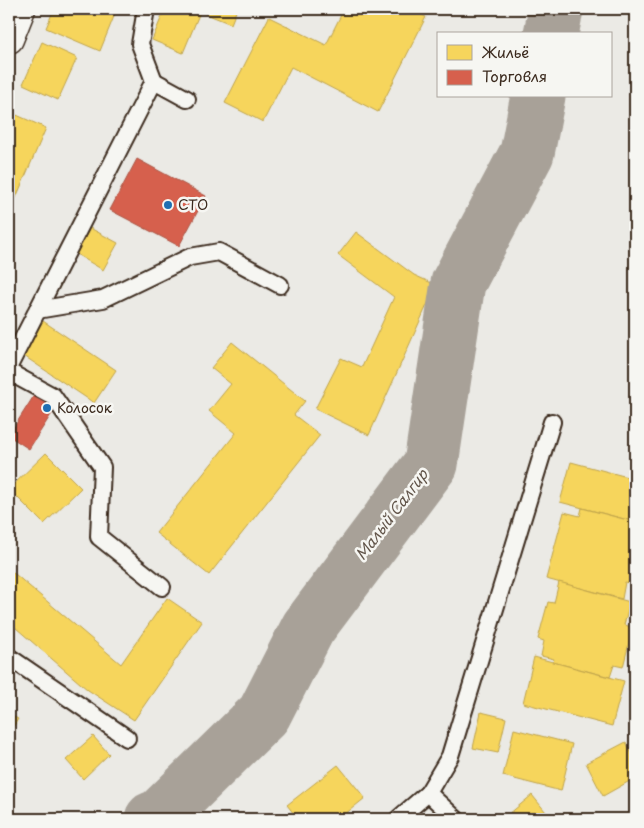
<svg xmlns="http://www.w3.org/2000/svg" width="644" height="828" font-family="'Playpen Sans',sans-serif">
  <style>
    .homes { fill: #f6d55c; stroke: #bea249 }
    .shops { fill: #d6604d; stroke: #a8503f }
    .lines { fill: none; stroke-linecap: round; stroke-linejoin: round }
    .river { stroke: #a8a198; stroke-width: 55 }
    .lane-casing { stroke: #3b2a1e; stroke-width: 20 }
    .secondary-casing { stroke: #3b2a1e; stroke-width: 31 }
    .lane { stroke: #f6f6f2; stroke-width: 16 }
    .secondary { stroke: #f6f6f2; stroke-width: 28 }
    .poi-dot { fill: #1f6fb2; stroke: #f6f6f2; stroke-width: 2 }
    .labels { text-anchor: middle; stroke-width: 5; stroke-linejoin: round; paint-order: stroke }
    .poi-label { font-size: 14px; fill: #3b2a1e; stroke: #f6f6f2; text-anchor: start }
    .water-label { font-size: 15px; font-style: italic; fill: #615449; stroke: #f6f6f2 }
  </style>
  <rect width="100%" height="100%" fill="#ebeae5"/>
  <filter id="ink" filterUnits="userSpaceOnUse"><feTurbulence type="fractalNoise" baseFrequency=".02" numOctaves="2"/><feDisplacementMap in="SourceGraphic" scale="10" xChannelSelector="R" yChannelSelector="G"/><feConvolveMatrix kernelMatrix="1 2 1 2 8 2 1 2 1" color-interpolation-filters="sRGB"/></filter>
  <g filter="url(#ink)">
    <g class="homes">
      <polygon points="54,9 117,9 100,51 46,28"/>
      <polygon points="165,9 192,9 200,12 183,53 152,40"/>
      <polygon points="194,9 237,9 231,24"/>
      <polygon points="344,9 409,9 426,17 378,112 291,67 263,122 225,103 269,17 326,45"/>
      <polygon points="42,42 77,58 58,100 23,84"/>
      <polygon points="12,113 46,128 9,214 9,120"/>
      <polygon points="90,228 118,243 103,270 76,254"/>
      <polygon points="356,232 414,275 436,285 369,435 315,409 341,358 362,367 394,297 338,255"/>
      <polygon points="43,321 116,370 94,403 21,354"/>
      <polygon points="232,342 305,401 294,415 320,435 209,575 156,533 236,433 209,411 231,384 211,368"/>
      <polygon points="46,453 81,488 44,524 9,489"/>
      <polygon points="571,462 635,479 635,508 632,521 560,502"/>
      <polygon points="582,508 635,522 635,573 632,584 625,582 622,599 546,579 564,512 580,516"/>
      <polygon points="9,569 121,664 167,598 202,622 134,720 88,690 9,622"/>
      <polygon points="559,582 630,602 624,625 633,627 623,667 614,665 610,677 553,662 554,659 541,656 544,641 538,639 548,602 554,603"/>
      <polygon points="534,657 624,681 612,726 523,703"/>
      <polygon points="481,712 506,718 498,753 473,748"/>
      <polygon points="9,714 18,719 9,734"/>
      <polygon points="514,729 572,744 561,791 503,776"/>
      <polygon points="93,736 109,754 83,779 66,760"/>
      <polygon points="626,742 635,760 635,778 603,796 586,763"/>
      <polygon points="338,765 365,798 339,819 298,819 287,805"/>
      <polygon points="532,795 550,817 548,819 503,819"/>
    </g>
    <g class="shops">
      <polygon points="137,159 206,196 179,246 110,210"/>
      <polygon points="35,394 56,407 29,449 9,436 9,435"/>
    </g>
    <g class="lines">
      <g class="river">
        <polyline points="551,34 556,9"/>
        <polyline points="152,819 160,816 264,714 308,628 431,464 458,283 527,153 538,96"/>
      </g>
      <g class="lane-casing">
        <g id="lane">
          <polyline points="146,9 140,44 154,81"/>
          <polyline points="37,310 103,299 190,257 219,252 280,285"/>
          <polyline points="9,366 154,81 187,99"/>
          <polyline points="9,372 53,396 102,467 99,537 162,587"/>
          <polyline points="9,657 127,738"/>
          <polyline points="428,793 450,756 552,422"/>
          <polyline points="398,819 428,793 456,819"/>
        </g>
      </g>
      <g class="secondary-casing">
        <polyline id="secondary" points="9,39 21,9"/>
      </g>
      <use href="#lane" class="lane"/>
      <use href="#secondary" class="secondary"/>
    </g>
  </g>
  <g class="poi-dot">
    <circle cx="168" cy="205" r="5"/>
    <circle cx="47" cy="408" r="5"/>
  </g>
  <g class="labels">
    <g class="poi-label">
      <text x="178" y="210">СТО</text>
      <text x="57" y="413">Колосок</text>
    </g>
    <g class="water-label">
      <text transform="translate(392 515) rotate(-53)" y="5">Малый Салгир</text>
    </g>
  </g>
  <rect width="644" height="828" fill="none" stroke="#f6f6f2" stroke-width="30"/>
  <rect x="15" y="15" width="614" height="798" fill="none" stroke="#3b2a1e" stroke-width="2" filter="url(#ink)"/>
  <rect x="437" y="32" width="175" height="65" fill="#f6f6f2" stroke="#aba49d"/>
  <rect x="447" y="45" width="25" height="15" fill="#f6d55c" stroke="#aba49d"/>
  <text x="482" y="58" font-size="15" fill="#3b2a1e">Жильё</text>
  <rect x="447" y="70" width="25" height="15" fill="#d6604d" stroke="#aba49d"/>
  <text x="482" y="82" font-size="15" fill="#3b2a1e">Торговля</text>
</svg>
